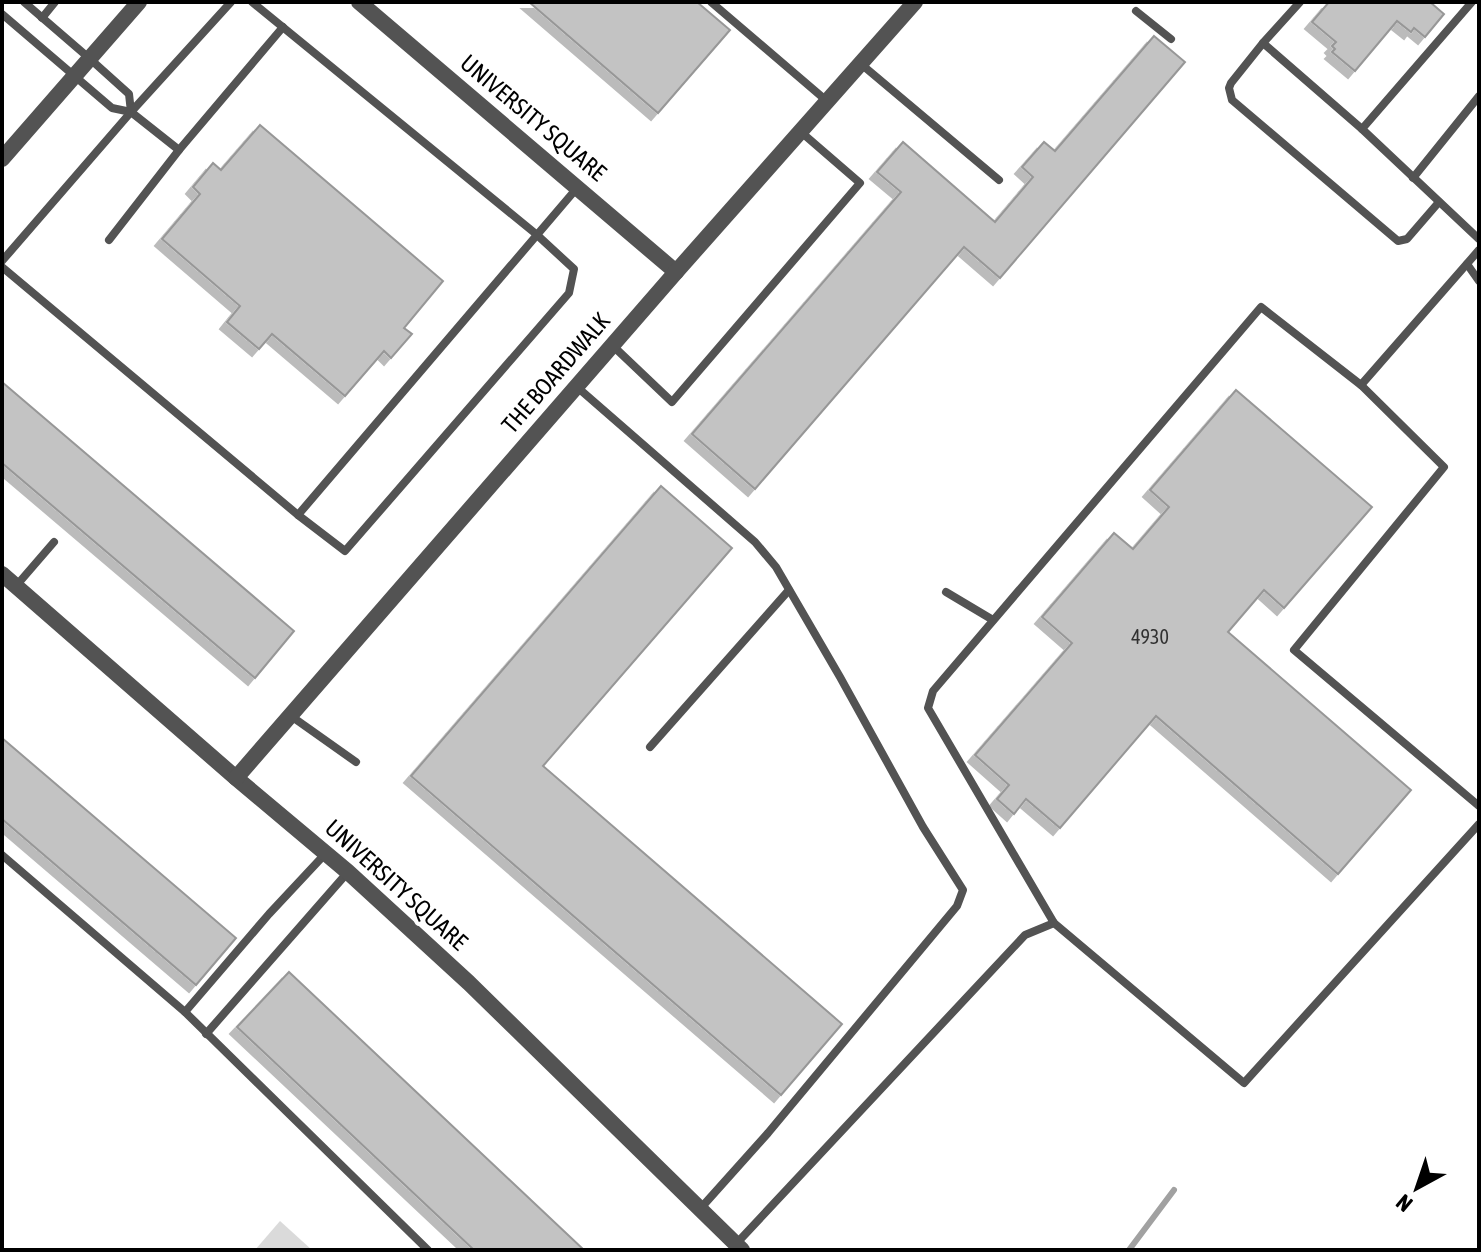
<svg xmlns="http://www.w3.org/2000/svg" width="1481" height="1252" font-family="'Asap Condensed',sans-serif">
  <style>
    .green { fill: #dadada }
    .lines { fill: none; stroke-linecap: round; stroke-linejoin: round }
    .stream { stroke: #a1a1a1; stroke-width: 6 }
    .building { fill: #c3c3c3; stroke: #979797; stroke-width: 2; filter: url(#shadow) }
    .service { stroke: #535353; stroke-width: 8 }
    .minor { stroke: #535353; stroke-width: 16 }
    .labels { text-anchor: middle; stroke-width: 8; stroke-linejoin: round; paint-order: stroke }
    .number-label { font-size: 20px; fill: #313131 }
    .street-label { font-size: 24px; fill: #000; stroke: #fff }
  </style>
  <defs>
    <filter id="shadow"><feDropShadow dx="-7" dy="7" stdDeviation="0" flood-color="#0004"/></filter>
  </defs>
  <rect width="100%" height="100%" fill="#fff"/>
  <polygon class="green" points="280,1221 312,1250 255,1250"/>
  <g class="lines">
    <polyline class="stream" points="1129,1250 1174,1190"/>
  </g>
  <g class="building">
    <polygon points="529,2 697,2 730,30 658,113"/>
    <polygon points="1329,2 1430,2 1444,14 1425,37 1414,28 1411,32 1397,21 1355,71 1332,52 1335,49 1332,46 1336,42 1312,22"/>
    <polygon points="1154,36 1185,62 1000,278 964,247 755,489 692,434 901,192 877,172 903,142 995,222 1033,177 1022,167 1044,142 1055,151"/>
    <polygon points="260,125 443,281 404,328 412,334 391,358 384,351 345,396 272,334 259,349 227,322 240,306 162,239 200,194 193,187 213,163 221,170"/>
    <polygon points="2,382 294,631 255,678 2,463"/>
    <polygon points="1236,390 1372,507 1284,608 1264,590 1228,632 1411,790 1338,874 1156,716 1060,828 1026,799 1014,814 997,799 1009,785 975,755 1072,643 1042,617 1114,533 1133,549 1169,507 1150,490"/>
    <polygon points="661,486 732,548 543,766 842,1024 781,1095 411,776"/>
    <polygon points="2,738 236,938 196,985 2,819"/>
    <polygon points="289,972 584,1250 474,1250 237,1027"/>
  </g>
  <g class="lines">
    <g class="service">
      <polyline points="24,2 89,58 129,94 131,112"/>
      <polyline points="711,2 828,102"/>
      <polyline points="1300,2 1263,43 1362,129"/>
      <polyline points="1472,2 1362,129 1479,239"/>
      <polyline points="1136,11 1171,39"/>
      <polyline points="2,14 112,108 131,112 179,150"/>
      <polyline points="42,18 55,2"/>
      <polyline points="1263,43 1231,83 1229,88 1232,100 1398,241 1407,239 1439,202"/>
      <polyline points="861,64 999,180"/>
      <polyline points="1413,178 1479,96"/>
      <polyline points="109,240 179,150 283,27"/>
      <polyline points="2,261 131,112 231,2"/>
      <polyline points="1467,264 1479,281"/>
      <polyline points="2,267 298,515 345,551 569,293 574,269 536,234 252,2"/>
      <polyline points="612,345 672,402 860,183 801,132"/>
      <polyline points="1361,385 1479,250"/>
      <polyline points="577,387 755,542 776,567 840,677 923,827 963,890 957,906 768,1133 700,1209"/>
      <polyline points="298,515 577,188"/>
      <polyline points="16,586 54,542"/>
      <polyline points="946,592 993,620"/>
      <polyline points="291,716 356,762"/>
      <polyline points="650,747 789,590"/>
      <polyline points="1479,806 1294,650 1444,467 1361,385 1261,307 933,691 928,708 1054,923 1244,1083 1479,824"/>
      <polyline points="2,855 185,1012 428,1250"/>
      <polyline points="185,1012 269,914 326,853"/>
      <polyline points="206,1034 348,872"/>
      <polyline points="736,1244 1025,935 1054,923"/>
    </g>
    <g class="minor">
      <polyline points="359,2 676,272"/>
      <polyline points="2,159 139,2"/>
      <polyline points="2,574 236,778 348,872 469,983 742,1250"/>
      <polyline points="236,778 676,272 915,2"/>
    </g>
  </g>
  <g class="labels">
    <g class="number-label">
      <text x="1150" y="644">4930</text>
    </g>
    <g class="street-label">
      <text transform="translate(533 118) rotate(40)" y="8">UNIVERSITY SQUARE</text>
      <text transform="translate(556 373) rotate(-49)" y="8">THE BOARDWALK</text>
      <text transform="translate(396 885) rotate(42)" y="8">UNIVERSITY SQUARE</text>
    </g>
  </g>
  <rect width="1481" height="1252" fill="none" stroke="#000000" stroke-width="8"/>
  <g transform="translate(1417 1188) rotate(220)" stroke="#ffffff" stroke-width="6" paint-order="stroke">
  <path d="M0-6L14 30L0 20L-14 30Z" fill="#000000"/>
  <text y="-12" font-size="22" font-weight="bold" text-anchor="middle" fill="#000000">N</text>
  </g>
</svg>
